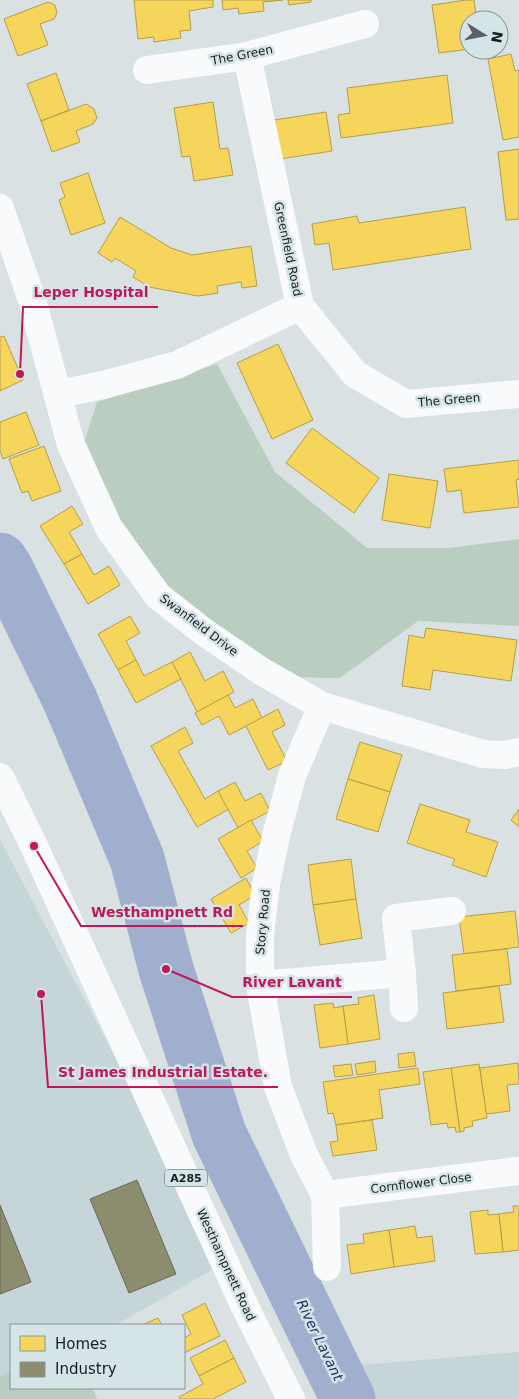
<svg xmlns="http://www.w3.org/2000/svg" width="519" height="1399" font-family="'DejaVu Sans',sans-serif">
  <style>
    .built { fill: #c5d5d8 }
    .green { fill: #b9cdc0 }
    .homes { fill: #f6d55c; stroke: #b49e4a }
    .industry { fill: #8c8c6e; stroke: #6a6b56 }
    .lines { fill: none; stroke-linecap: round; stroke-linejoin: round }
    .river { stroke: #a1afcf; stroke-width: 55 }
    .minor { stroke: #f9fafb; stroke-width: 28 }
    .major { stroke: #f9fafb; stroke-width: 28 }
    .labels { text-anchor: middle; stroke-width: 5; stroke-linejoin: round; paint-order: stroke }
    .shield { fill: #d5e4e7; stroke: #51595b; stroke-width: 1 }
    .shield-label { font-size: 11px; font-weight: bold; fill: #191e1f }
    .street-label { font-size: 12px; fill: #191e1f; stroke: #d5e4e7 }
    .water-label { font-size: 14px; font-style: italic; fill: #213067; stroke: #d5e4e7 }
    .leader { fill: none; stroke: #c2185b; stroke-width: 2 }
    .callout-dot { fill: #c2185b; stroke: #d5e4e7; stroke-width: 2 }
    .callout-label { font-size: 14px; text-anchor: middle; font-weight: bold; fill: #c2185b; stroke: #d5e4e7; stroke-width: 5; stroke-linejoin: round; paint-order: stroke }
  </style>
  <rect width="100%" height="100%" fill="#d9e1e3"/>
  <g class="built">
    <polygon points="0,840 164,1149 222,1264 116,1325 11,1325 11,1372 0,1376"/>
    <polygon points="519,1352 519,1399 376,1399 361,1365"/>
  </g>
  <g class="green">
    <polygon points="217,364 275,472 367,548 449,548 519,539 519,626 418,621 340,678 284,677 169,587 123,528 85,440 97,402"/>
    <polygon points="11,1372 11,1388 93,1388 97,1399 0,1399 0,1376"/>
  </g>
  <g class="homes">
    <polygon points="134,0 213,0 213,7 189,11 191,30 180,31 181,38 154,42 154,37 138,39"/>
    <polygon points="222,0 283,0 263,2 264,11 239,14 238,8 223,10"/>
    <polygon points="288,0 311,0 311,2 289,5"/>
    <polygon points="466,0 474,0 477,20 469,20 469,49 439,53 432,5"/>
    <polygon points="48,2 55,5 57,13 54,19 40,24 48,45 18,56 4,19"/>
    <polygon points="511,54 515,71 519,70 519,137 503,140 488,59"/>
    <polygon points="56,73 69,110 41,121 27,84"/>
    <polygon points="447,75 453,123 341,138 338,115 350,113 347,88"/>
    <polygon points="213,102 220,149 228,148 233,175 194,181 190,156 182,157 174,108"/>
    <polygon points="86,104 94,109 97,118 93,124 76,131 80,142 52,152 41,121"/>
    <polygon points="326,112 332,151 280,159 274,120"/>
    <polygon points="519,149 519,219 506,220 498,152"/>
    <polygon points="88,173 105,223 71,235 59,200 65,197 60,183"/>
    <polygon points="465,207 471,249 333,270 329,243 315,245 312,224 357,216 359,223"/>
    <polygon points="120,217 171,248 192,255 251,246 257,286 242,288 241,282 217,286 218,293 198,296 149,287 133,277 136,271 115,258 112,262 98,253"/>
    <polygon points="4,336 23,380 0,391 0,337"/>
    <polygon points="278,344 313,420 272,439 237,363"/>
    <polygon points="26,412 39,445 3,459 0,451 0,422"/>
    <polygon points="312,428 379,478 354,513 286,463"/>
    <polygon points="44,446 61,491 32,501 28,491 22,493 9,459"/>
    <polygon points="519,460 519,479 516,480 519,507 464,513 461,490 447,492 444,469"/>
    <polygon points="389,474 438,481 430,528 382,520"/>
    <polygon points="72,506 83,524 69,532 82,554 64,564 40,526"/>
    <polygon points="82,554 94,575 109,566 120,585 88,604 64,564"/>
    <polygon points="130,616 140,633 126,641 136,660 118,670 98,634"/>
    <polygon points="426,628 517,640 511,681 433,670 430,690 402,686 409,635 424,638"/>
    <polygon points="190,652 205,681 223,671 234,692 197,712 172,662"/>
    <polygon points="136,660 144,676 172,662 181,679 136,703 118,670"/>
    <polygon points="228,695 235,708 253,699 262,718 229,735 219,716 202,725 195,713"/>
    <polygon points="278,709 285,725 272,732 287,761 268,770 246,726"/>
    <polygon points="185,727 193,743 178,751 205,799 218,791 229,809 197,827 151,746"/>
    <polygon points="360,742 402,755 390,792 348,779"/>
    <polygon points="348,779 390,792 378,832 336,819"/>
    <polygon points="235,782 245,801 261,793 270,811 238,828 218,791"/>
    <polygon points="420,804 470,820 466,832 498,842 486,877 452,865 455,859 407,843"/>
    <polygon points="519,809 519,827 511,820"/>
    <polygon points="251,820 263,841 247,851 257,868 241,878 218,839"/>
    <polygon points="351,859 356,899 313,905 308,865"/>
    <polygon points="246,878 255,895 239,905 249,923 231,933 211,899"/>
    <polygon points="356,899 362,938 320,945 313,905"/>
    <polygon points="515,911 519,947 464,954 459,917"/>
    <polygon points="507,949 511,984 456,991 452,955"/>
    <polygon points="499,986 504,1022 447,1029 443,993"/>
    <polygon points="374,995 380,1039 348,1044 343,1006 359,1004 358,998"/>
    <polygon points="333,1003 334,1008 343,1006 348,1044 320,1048 314,1005"/>
    <polygon points="414,1052 416,1066 399,1068 398,1054"/>
    <polygon points="375,1061 376,1072 357,1075 355,1064"/>
    <polygon points="518,1063 519,1084 507,1085 510,1111 486,1114 480,1068"/>
    <polygon points="351,1064 353,1075 335,1077 333,1066"/>
    <polygon points="479,1064 487,1118 472,1121 473,1126 464,1128 464,1131 460,1132 451,1068"/>
    <polygon points="418,1068 420,1084 379,1090 383,1118 336,1125 333,1113 328,1114 323,1082"/>
    <polygon points="451,1068 460,1132 456,1132 455,1127 448,1128 447,1123 431,1125 423,1072"/>
    <polygon points="372,1120 377,1150 333,1156 330,1142 338,1141 336,1125"/>
    <polygon points="513,1206 519,1206 519,1250 503,1252 499,1214 514,1212"/>
    <polygon points="488,1210 488,1215 499,1214 503,1252 475,1254 470,1212"/>
    <polygon points="415,1226 417,1238 432,1236 435,1261 394,1267 389,1230"/>
    <polygon points="389,1230 394,1267 351,1274 347,1245 364,1243 363,1234"/>
    <polygon points="205,1303 220,1336 184,1353 184,1338 191,1334 182,1315"/>
    <polygon points="158,1318 162,1325 142,1325"/>
    <polygon points="225,1340 234,1358 199,1376 190,1358"/>
    <polygon points="234,1358 246,1382 213,1399 180,1399 179,1397 203,1384 199,1376"/>
  </g>
  <g class="industry">
    <polygon points="137,1180 176,1274 129,1293 90,1199"/>
    <polygon points="0,1205 31,1282 0,1294"/>
  </g>
  <g class="lines">
    <polyline class="river" points="0,560 6,569 70,700 137,859 166,969 219,1134 348,1399"/>
    <g class="minor">
      <polyline points="147,70 247,56 365,24"/>
      <polyline points="0,208 33,303 71,445 109,528 158,596 204,632 261,671 322,706 483,754 505,755 519,752"/>
      <polyline points="300,306 355,374 406,404 519,394"/>
      <polyline points="59,394 103,385 177,365 300,306 247,56"/>
      <polyline points="322,706 292,776 276,836 266,884 260,935 260,985 278,1087 304,1155 325,1195 327,1267"/>
      <polyline points="260,985 402,973"/>
      <polyline points="404,1008 402,973 396,918 452,911"/>
      <polyline points="325,1195 517,1171"/>
    </g>
    <polyline class="major" points="0,777 34,846 245,1307 291,1399"/>
  </g>
  <g class="labels">
    <rect class="shield" x="165" y="1169.5" width="42" height="17" rx="4"/>
    <g class="shield-label">
      <text x="186" y="1182">A285</text>
    </g>
    <g class="street-label">
      <text transform="translate(242 55) rotate(-11)" y="4">The Green</text>
      <text transform="translate(288 249) rotate(78)" y="4">Greenfield Road</text>
      <text transform="translate(449 400) rotate(-5)" y="4">The Green</text>
      <text transform="translate(199 625) rotate(37)" y="4">Swanfield Drive</text>
      <text transform="translate(263 922) rotate(-85)" y="4">Story Road</text>
      <text transform="translate(421 1183) rotate(-7)" y="4">Cornflower Close</text>
      <text transform="translate(226 1265) rotate(65)" y="4">Westhampnett Road</text>
    </g>
    <g class="water-label">
      <text transform="translate(320 1340) rotate(64)" y="5">River Lavant</text>
    </g>
  </g>
  <path class="leader" d="M20 374L23 307H158M34 846L81 926H243M166 969L232 997H352M41 994L48 1087H278"/>
  <g class="callout-dot">
    <circle cx="20" cy="374" r="5"/>
    <circle cx="34" cy="846" r="5"/>
    <circle cx="166" cy="969" r="5"/>
    <circle cx="41" cy="994" r="5"/>
  </g>
  <g class="callout-label">
    <text x="91" y="297">Leper Hospital</text>
    <text x="162" y="917">Westhampnett Rd</text>
    <text x="292" y="987">River Lavant</text>
    <text x="163" y="1077">St James Industrial Estate.</text>
  </g>
  <rect x="10" y="1324" width="175" height="65" fill="#d5e4e7" stroke="#8a9597"/>
  <rect x="20" y="1336" width="25" height="15" fill="#f6d55c" stroke="#8a9597"/>
  <text x="55" y="1349" font-size="15" fill="#191e1f">Homes</text>
  <rect x="20" y="1362" width="25" height="15" fill="#8c8c6e" stroke="#8a9597"/>
  <text x="55" y="1374" font-size="15" fill="#191e1f">Industry</text>
  <g transform="translate(484 35) rotate(100)"><circle r="24" fill="#d5e4e7" stroke="#8a9597"/>
  <path d="M0-4L9 19L0 12L-9 19Z" fill="#5c6264"/>
  <text y="-8" font-size="14" font-weight="bold" text-anchor="middle" fill="#191e1f">N</text>
  </g>
</svg>
